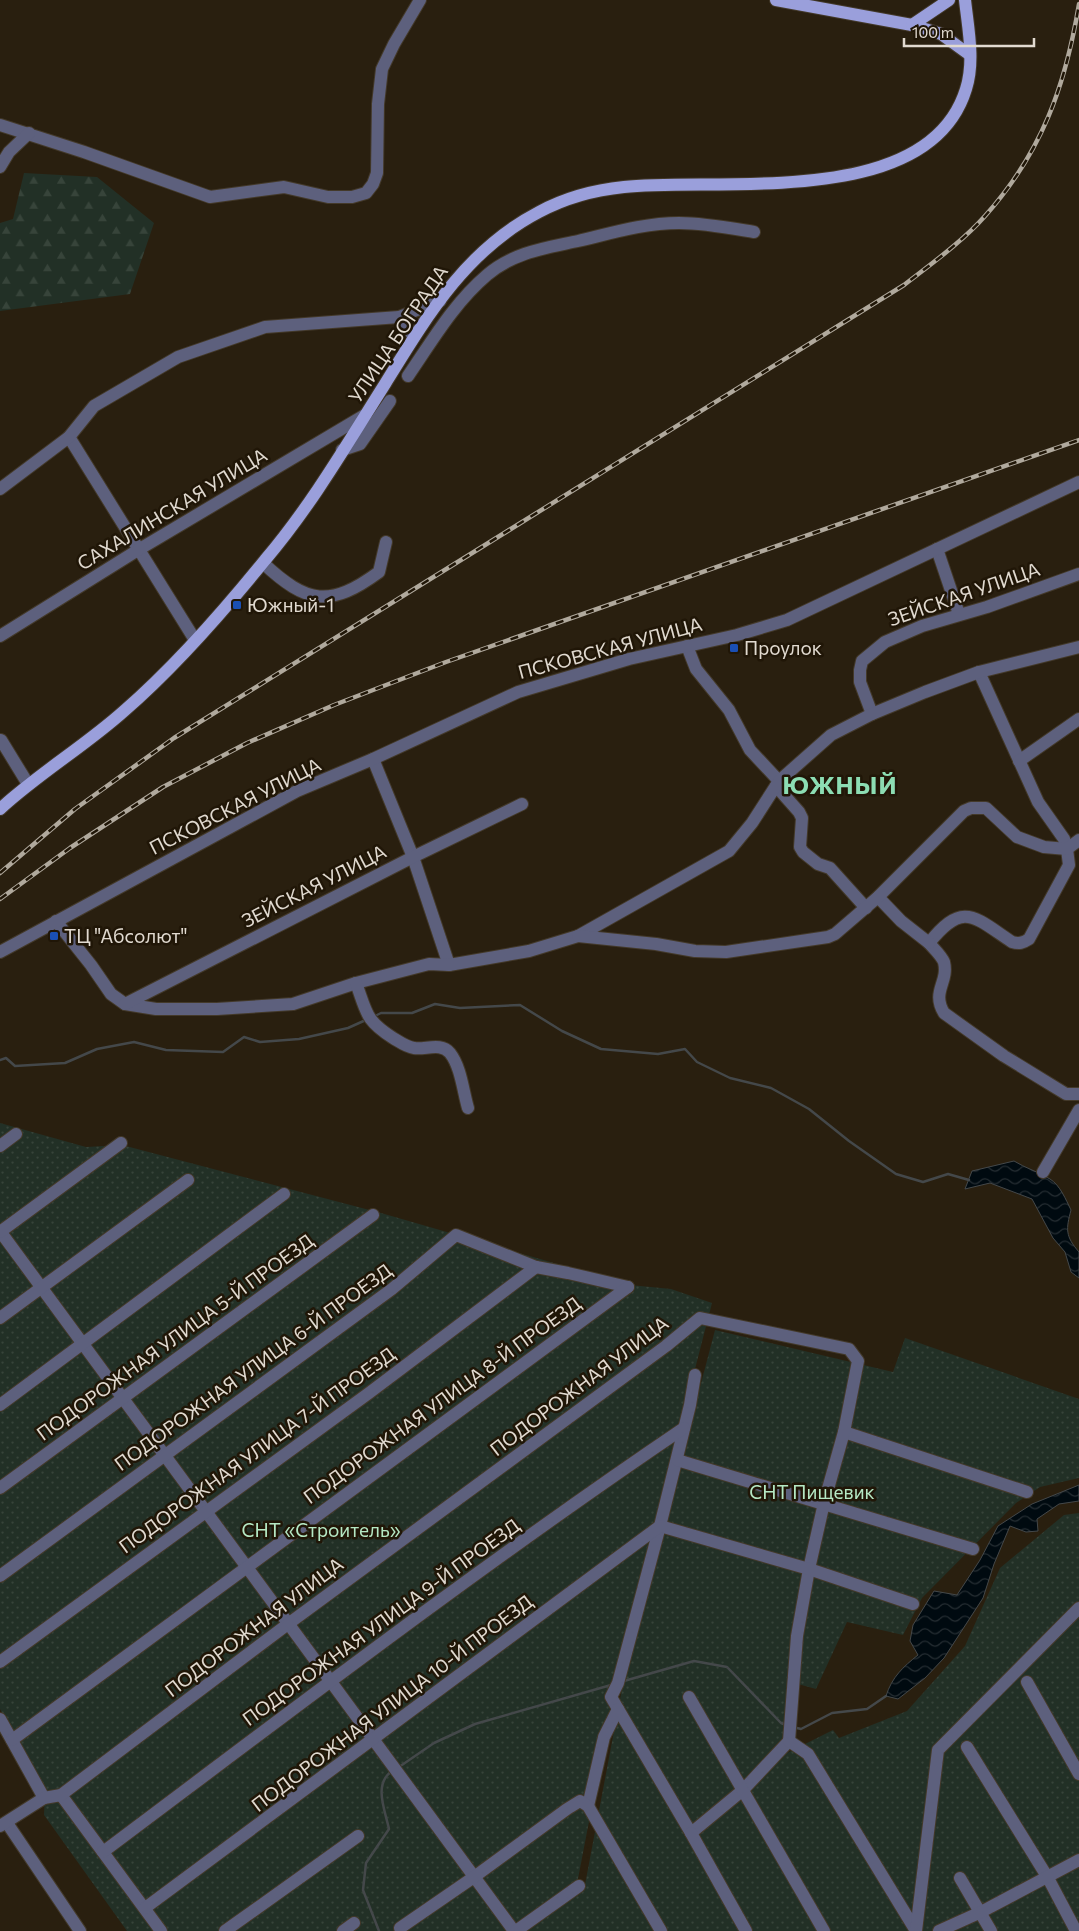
<svg xmlns="http://www.w3.org/2000/svg" width="1079" height="1931" font-family="Commissioner,sans-serif">
  <style>
    .grass { fill: url(#grass-dots) }
    .forest { fill: url(#forest-firs) }
    .water { fill: url(#water-waves); stroke: #44484a }
    .lines { fill: none; stroke-linecap: round; stroke-linejoin: round }
    .stream { stroke: #44484a; stroke-width: 2.5 }
    .minor-casing { stroke: #43392a; stroke-width: 14 }
    .major-casing { stroke: #43392a; stroke-width: 14 }
    .minor { stroke: #5d607d; stroke-width: 12 }
    .major { stroke: #9a9fdb; stroke-width: 12 }
    .rail-casing { stroke: #b0a99d; stroke-width: 4.5 }
    .rail { stroke: #201607; stroke-width: 2.5; stroke-dasharray: 8; stroke-linecap: butt }
    .transit-dot { fill: #1a4fb4; stroke: #201607; stroke-width: 2 }
    .labels { text-anchor: middle; stroke-width: 5; stroke-linejoin: round; paint-order: stroke }
    .street-label { font-size: 19px; fill: #e1dad0; stroke: #201607 }
    .poi-label { font-size: 19px; fill: #e1dad0; stroke: #201607; text-anchor: start }
    .park-label { font-size: 19px; fill: #b5e8c4; stroke: #201607 }
    .district-label { font-size: 24px; font-weight: bold; letter-spacing: 1px; fill: #8cddb3; stroke: #201607 }
  </style>
  <defs>
    <pattern id="grass-dots" width="8" height="8" patternUnits="userSpaceOnUse" patternTransform="scale(1.25)"><rect width="8" height="8" fill="#223026"/><path d="M2 2h.1M6 6h.1" fill="none" stroke="#37443a" stroke-width="1.8" stroke-linecap="round"/></pattern>
    <pattern id="forest-firs" width="22" height="20" patternUnits="userSpaceOnUse" patternTransform="scale(1.25)"><rect width="22" height="20" fill="#223026"/><path d="M5 1l3.5 6h-7zM16 11l3.5 6h-7z" fill="#37443a"/></pattern>
    <pattern id="water-waves" width="16" height="10" patternUnits="userSpaceOnUse" patternTransform="scale(1.25)"><rect width="16" height="10" fill="#000a10"/><path d="M0 5q4-4 8 0t8 0" fill="none" stroke="#252d32"/></pattern>
  </defs>
  <rect width="100%" height="100%" fill="#291f0f"/>
  <g class="grass">
    <polygon points="0,1123 86,1147 122,1145 381,1213 630,1285 671,1289 712,1303 620,1660 577,1884 516,1931 127,1931 44,1815 45,1792 0,1709"/>
    <polygon points="715,1330 893,1372 905,1338 1079,1399 1079,1478 1040,1487 1016,1503 922,1598 903,1635 847,1622 816,1689 787,1681 785,1754 833,1730 839,1738 907,1711 965,1646 1000,1568 1064,1515 1079,1513 1079,1931 527,1931 584,1890 625,1673"/>
  </g>
  <polygon class="forest" points="24,173 97,177 154,223 130,294 0,311 0,223 13,219"/>
  <g class="water">
    <path d="M1014,1161C1025,1168 1039,1172 1050,1179C1060,1185 1066,1200 1071,1210C1066,1229 1065,1236 1079,1252V1278L1071,1272L1065,1252L1053,1238L1032,1199L990,1183L965,1189L972,1171Z"/>
    <path d="M1079,1485V1501L1059,1504L1037,1519L1038,1531L1026,1532L1010,1526L994,1564L983,1598L944,1658L925,1678L898,1699L886,1696C892,1677 903,1667 918,1655L910,1641L913,1625L934,1591L957,1595L980,1560L998,1526L1032,1504Z"/>
  </g>
  <g class="lines">
    <g class="stream">
      <polyline points="375,1016 381,1013 412,1013 435,1004 460,1008 520,1005 562,1031 601,1049 658,1054 685,1049 697,1062 730,1078 771,1088 809,1109 849,1141 896,1174 923,1182 948,1174 969,1180"/>
      <polyline points="0,1060 6,1058 15,1066 65,1063 97,1049 134,1042 166,1050 223,1052 244,1037 260,1042 299,1039 348,1028 368,1019"/>
      <polyline points="624,1681 694,1661 727,1667 781,1723 786,1725"/>
      <polyline points="793,1727 801,1729 832,1713 867,1709 886,1696"/>
      <polyline points="399,1767 434,1743 475,1724 611,1685"/>
      <path d="M379,1931L363,1890L366,1863L389,1829C385,1810 373,1784 392,1771"/>
    </g>
    <g class="minor-casing">
      <g id="minor">
        <polyline points="0,125 84,152 210,197 284,187 328,197 352,197 366,193 373,184 377,173 378,104 382,69 394,44 420,0"/>
        <polyline points="0,167 9,152 29,133"/>
        <polyline points="399,317 414,337"/>
        <path d="M408,376C432,341 454,303 487,275C514,252 546,248 578,241C612,233 644,223 679,223C704,223 730,228 754,232"/>
        <polyline points="69,437 195,640"/>
        <polyline points="342,450 360,444 390,401"/>
        <polyline points="0,489 69,437 94,406 178,357 265,327 399,317 440,301"/>
        <polyline points="937,549 959,614"/>
        <path d="M263,563C307,604 330,608 379,572L386,542"/>
        <polyline points="0,636 138,550 365,415"/>
        <polyline points="687,646 696,669 729,710 750,750 779,781"/>
        <path d="M979,672L1038,802L1064,839L1067,849L1069,865L1029,939C1023,943 1019,944 1012,942C973,916 963,901 929,943C934,949 941,955 944,962C949,983 931,991 944,1013L1004,1056L1066,1094H1079"/>
        <polyline points="872,714 860,682 860,670 862,661 885,642 922,626 987,607 1079,574"/>
        <polyline points="1,740 28,784"/>
        <polyline points="373,759 413,857 449,965"/>
        <polyline points="1019,761 1079,719"/>
        <polyline points="776,786 799,812 802,818 800,847 803,852 818,864 830,868 866,908"/>
        <polyline points="878,897 901,921 929,943"/>
        <polyline points="56,921 91,965 111,994 125,1004 156,1009 217,1009 293,1004 356,983 429,964 449,965 529,951 578,936 729,851 752,823 779,781 831,735 872,714 925,692 979,672 1079,647"/>
        <polyline points="578,936 656,944 695,951 726,952 828,937 835,934 878,897 964,811 971,808 986,808 1017,837 1044,847 1067,849 1079,840"/>
        <polyline points="0,952 297,791 373,759 518,692 629,659 737,635 787,620 1079,482"/>
        <path d="M356,983C367,1013 365,1020 393,1038C400,1042 406,1047 414,1048C425,1050 441,1042 450,1053C461,1067 463,1091 468,1108"/>
        <polyline points="125,1004 413,857 522,804"/>
        <polyline points="0,1146 16,1134"/>
        <polyline points="1043,1172 1079,1110"/>
        <path d="M0,1231C170,1465 342,1698 514,1931"/>
        <polyline points="0,1232 121,1143"/>
        <polyline points="0,1318 188,1180"/>
        <polyline points="695,1375 690,1405 660,1526 618,1683 611,1697 691,1833 743,1790 789,1741"/>
        <polyline points="0,1405 284,1194"/>
        <polyline points="844,1432 1027,1492"/>
        <polyline points="677,1460 973,1549"/>
        <polyline points="0,1488 373,1215"/>
        <polyline points="0,1576 392,1289 456,1235 536,1267 568,1273 628,1287"/>
        <polyline points="0,1662 369,1393 536,1267"/>
        <polyline points="1027,1682 1079,1774"/>
        <polyline points="689,1697 824,1931"/>
        <polyline points="0,1719 44,1798"/>
        <polyline points="12,1740 628,1287"/>
        <polyline points="967,1747 1048,1878 1076,1931"/>
        <polyline points="61,1795 161,1931"/>
        <polyline points="588,1806 604,1737 618,1709"/>
        <polyline points="7,1823 80,1931"/>
        <polyline points="0,1826 44,1798 61,1795 288,1624 666,1346 700,1318 849,1349 858,1361 844,1432 824,1503 809,1569 797,1636 789,1741 808,1754 916,1931"/>
        <polyline points="691,1833 746,1931"/>
        <path d="M103,1852C295,1708 486,1562 684,1428"/>
        <polyline points="960,1878 991,1931"/>
        <polyline points="145,1908 660,1526 809,1569 913,1604"/>
        <polyline points="400,1928 474,1877 567,1809 580,1801 588,1806 661,1931"/>
        <polyline points="225,1931 358,1836"/>
        <polyline points="343,1931 354,1923"/>
        <polyline points="516,1931 579,1886"/>
        <polyline points="916,1931 938,1750 1079,1608"/>
        <polyline points="939,1931 981,1912 1079,1860"/>
      </g>
    </g>
    <g class="major-casing">
      <g id="major">
        <polyline points="776,0 912,25 941,34 970,55"/>
        <polyline points="912,25 949,0"/>
        <path d="M0,809C39,773 85,746 124,711C176,666 222,613 265,560C311,506 347,444 385,384C427,316 466,250 539,212C565,198 594,190 624,187C721,177 929,210 966,89C975,61 968,28 965,0"/>
      </g>
    </g>
    <use href="#minor" class="minor"/>
    <use href="#major" class="major"/>
    <g class="rail-casing">
      <g id="rail">
        <path d="M0,873L75,809L174,738L904,285C931,264 962,242 985,216C1042,152 1065,87 1079,4"/>
        <polyline points="0,899 70,848 163,787 247,743 334,705 446,662 1079,440"/>
      </g>
    </g>
    <use href="#rail" class="rail"/>
  </g>
  <g class="transit-dot">
    <rect x="232" y="600" width="10" height="10" rx="2.5"/>
    <rect x="729" y="643" width="10" height="10" rx="2.5"/>
    <rect x="49" y="931" width="10" height="10" rx="2.5"/>
  </g>
  <g class="labels">
    <g class="street-label">
      <text transform="translate(398 334) rotate(-56)" y="7">УЛИЦА БОГРАДА</text>
      <text transform="translate(172 509) rotate(-31)" y="7">САХАЛИНСКАЯ УЛИЦА</text>
      <text transform="translate(964 594) rotate(-19)" y="7">ЗЕЙСКАЯ УЛИЦА</text>
      <text transform="translate(610 648) rotate(-15)" y="7">ПСКОВСКАЯ УЛИЦА</text>
      <text transform="translate(235 806) rotate(-27)" y="7">ПСКОВСКАЯ УЛИЦА</text>
      <text transform="translate(314 886) rotate(-27)" y="7">ЗЕЙСКАЯ УЛИЦА</text>
      <text transform="translate(175 1337) rotate(-36)" y="7">ПОДОРОЖНАЯ УЛИЦА 5-Й ПРОЕЗД</text>
      <text transform="translate(253 1367) rotate(-36)" y="7">ПОДОРОЖНАЯ УЛИЦА 6-Й ПРОЕЗД</text>
      <text transform="translate(579 1386) rotate(-37)" y="7">ПОДОРОЖНАЯ УЛИЦА</text>
      <text transform="translate(442 1400) rotate(-36)" y="7">ПОДОРОЖНАЯ УЛИЦА 8-Й ПРОЕЗД</text>
      <text transform="translate(257 1450) rotate(-36)" y="7">ПОДОРОЖНАЯ УЛИЦА 7-Й ПРОЕЗД</text>
      <text transform="translate(381 1622) rotate(-36)" y="7">ПОДОРОЖНАЯ УЛИЦА 9-Й ПРОЕЗД</text>
      <text transform="translate(254 1627) rotate(-37)" y="7">ПОДОРОЖНАЯ УЛИЦА</text>
      <text transform="translate(392 1703) rotate(-37)" y="7">ПОДОРОЖНАЯ УЛИЦА 10-Й ПРОЕЗД</text>
    </g>
    <g class="poi-label">
      <text x="247" y="612">Южный-1</text>
      <text x="744" y="655">Проулок</text>
      <text x="64" y="943">ТЦ "Абсолют"</text>
    </g>
    <g class="park-label">
      <text x="812" y="1499">СНТ Пищевик</text>
      <text x="321" y="1537">СНТ «Строитель»</text>
    </g>
    <g class="district-label">
      <text x="840" y="794">ЮЖНЫЙ</text>
    </g>
  </g>
  <path d="M904 38v8h130v-8" fill="none" stroke="#e1dad0" stroke-width="2.5"/>
  <text x="912" y="38" font-size="15" fill="#e1dad0" stroke="#201607" stroke-width="4" paint-order="stroke">100 m</text>
</svg>
